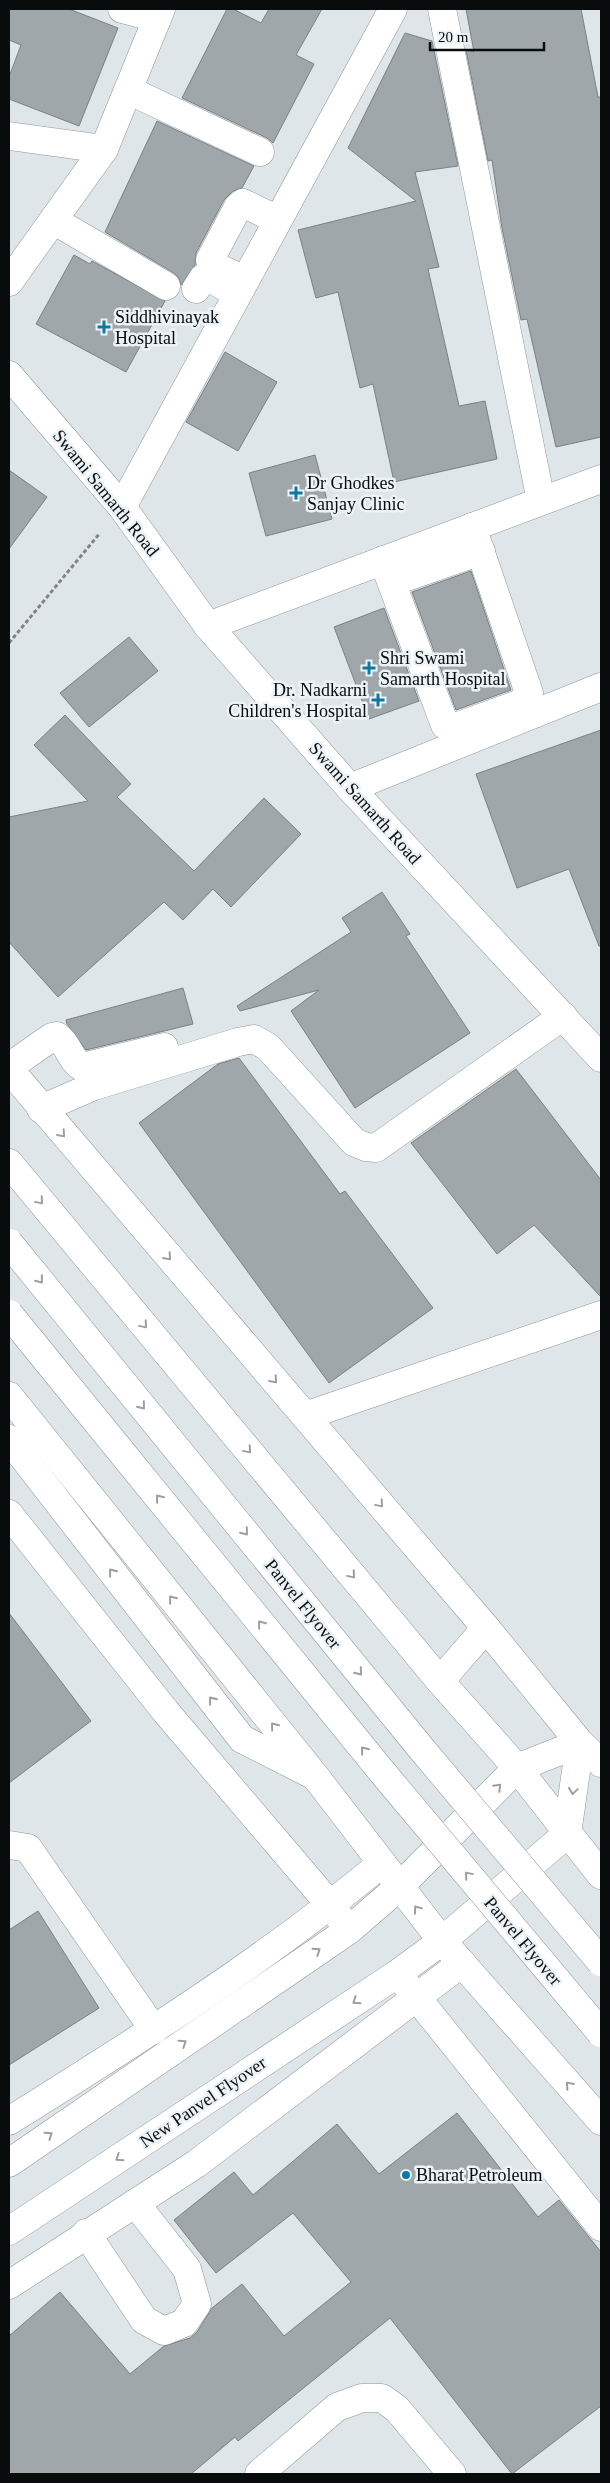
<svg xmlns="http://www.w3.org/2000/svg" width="610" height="2483" font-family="Georgia,serif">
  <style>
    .building { fill: #a0a7aa; stroke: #7a8184 }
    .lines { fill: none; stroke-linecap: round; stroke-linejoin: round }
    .minor-casing { stroke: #8f969a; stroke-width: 29 }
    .major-casing { stroke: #8f969a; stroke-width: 29 }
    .highway-casing { stroke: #8f969a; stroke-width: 29 }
    .path { stroke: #7f8487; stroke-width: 3; stroke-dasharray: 4 2.5; stroke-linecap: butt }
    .minor { stroke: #fff; stroke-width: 28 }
    .major { stroke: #fff; stroke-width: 28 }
    .highway { stroke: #fff; stroke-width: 28 }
    .highway-bridge-casing { stroke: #8f969a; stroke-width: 29; stroke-linecap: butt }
    .highway-bridge { stroke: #fff; stroke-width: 28 }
    .oneway { stroke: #9d9e9e }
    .poi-dot { fill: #0e78a3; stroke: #ecf3f7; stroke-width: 2 }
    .labels { text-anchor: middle; stroke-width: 5; stroke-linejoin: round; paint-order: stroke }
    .poi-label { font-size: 18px; fill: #090c0d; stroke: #ecf3f7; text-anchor: start }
    .street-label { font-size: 18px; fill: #090c0d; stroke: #ecf3f7 }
  </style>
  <rect width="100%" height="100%" fill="#dfe6ea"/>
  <g class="building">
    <polygon points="9,9 69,9 118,28 79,126 9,99 9,77 21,45 9,40"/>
    <polygon points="227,9 233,9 261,23 269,9 322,9 296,55 314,64 273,143 267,138 182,98"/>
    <polygon points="466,9 581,9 598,97 601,97 601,437 556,447 527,319 521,320 502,228 492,160 488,161 466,50 474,52"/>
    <polygon points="405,33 432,41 458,166 415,172 439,267 428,269 459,406 485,401 497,459 394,482 373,384 360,388 338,292 316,298 298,230 416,201 348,148"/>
    <polygon points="157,121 254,166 242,188 233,191 224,200 196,253 195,265 181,285 179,278 174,273 105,232"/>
    <polygon points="74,255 90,264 92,261 165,301 126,372 36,324"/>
    <polygon points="225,352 277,382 238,451 186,422"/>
    <polygon points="315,455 332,519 266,536 249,473"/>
    <polygon points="9,470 47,497 9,549"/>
    <polygon points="471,571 511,690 456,710 412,592"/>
    <polygon points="384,608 419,701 369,719 334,627"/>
    <polygon points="129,637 158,671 89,727 60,693"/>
    <polygon points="65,715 131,784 117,797 194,871 264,798 301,834 231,907 213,889 183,920 164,902 58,997 9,942 9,817 88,801 34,745"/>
    <polygon points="601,730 601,946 599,946 569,869 517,888 476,774"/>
    <polygon points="382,892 410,934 406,936 470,1033 355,1108 291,1011 319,990 240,1011 237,1006 351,932 342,918"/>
    <polygon points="183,988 193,1024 86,1050 67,1024 66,1020"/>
    <polygon points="239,1058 340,1194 345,1191 433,1308 329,1383 139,1123 218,1064"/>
    <polygon points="516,1069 601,1180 601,1297 534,1225 497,1254 411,1143"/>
    <polygon points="9,1613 91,1721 9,1783"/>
    <polygon points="38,1911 99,2008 9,2065 9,1930"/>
    <polygon points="457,2113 538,2217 559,2200 601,2252 601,2406 512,2474 390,2318 238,2441 235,2437 191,2474 9,2474 9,2336 60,2292 130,2374 164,2346 190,2338 197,2332 212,2308 242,2284 284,2336 351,2282 293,2213 216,2273 174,2220 234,2172 253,2195 337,2124 379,2174"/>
  </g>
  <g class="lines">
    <g class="minor-casing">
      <g id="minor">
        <polyline points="122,9 157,18"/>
        <polyline points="442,9 541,501"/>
        <polyline points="128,90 260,152"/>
        <polyline points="9,136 104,149"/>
        <polyline points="53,220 166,286"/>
        <polyline points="245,280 212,265 210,260 238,207 243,203 278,220"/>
        <polyline points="9,282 104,149 161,9"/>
        <polyline points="196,289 203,278 208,277 234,292"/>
        <polyline points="9,375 122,507 208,626 350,788 601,1058"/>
        <polyline points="122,507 393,9"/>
        <polyline points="383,560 445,725 453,728 527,701 529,693 472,527"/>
        <polyline points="392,582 481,551"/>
        <polyline points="208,626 601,479"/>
        <polyline points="350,788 601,687"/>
        <path d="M9,1067L52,1037L57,1036C69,1045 70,1060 82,1067L164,1047"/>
        <polyline points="9,1069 486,1628 580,1743 601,1763"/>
        <polyline points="41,1109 94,1086 238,1042 254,1039 268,1047 354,1142 366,1147 376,1148 563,1016"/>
        <polyline points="305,1416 601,1315"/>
        <polyline points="9,1439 242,1739 315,1776"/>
        <polyline points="9,1514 166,1712 331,1906 349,1930"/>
        <polyline points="9,1845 28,1848 154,2030"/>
        <polyline points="405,1983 601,2227"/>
        <path d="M9,2121C137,2041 266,1960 382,1863"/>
        <polyline points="86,2233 144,2320 164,2331 184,2323 197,2304 187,2269 135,2203"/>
        <polyline points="9,2285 196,2164 462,1963"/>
        <polyline points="259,2474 337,2407 362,2398 382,2398 397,2409 452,2474"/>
      </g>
    </g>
    <g class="major-casing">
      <polyline id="major" points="9,2163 349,1930 400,1886 517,1768 580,1743 567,1834 442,1941 397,1974 9,2231"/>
    </g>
    <g class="highway-casing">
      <g id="highway">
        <polyline points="9,1163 440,1681 517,1768 601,1875"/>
        <polyline points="9,1396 315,1776 442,1941 601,2121"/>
        <polyline points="440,1681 486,1628"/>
      </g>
    </g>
    <polyline class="path" points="9,643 100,533"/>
    <use href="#minor" class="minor"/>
    <use href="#major" class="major"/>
    <use href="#highway" class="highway"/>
    <g class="highway-bridge-casing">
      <g id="highway-bridge">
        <polyline points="9,1243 420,1747 601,1962"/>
        <polyline points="9,1314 383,1773 601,2033"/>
      </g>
    </g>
    <use href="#highway-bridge" class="highway-bridge"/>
  </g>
  <defs><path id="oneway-chevron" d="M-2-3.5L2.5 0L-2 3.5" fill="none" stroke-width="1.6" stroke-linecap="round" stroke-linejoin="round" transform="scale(1.25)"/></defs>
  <g class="oneway">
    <use href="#oneway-chevron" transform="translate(62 1134) rotate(49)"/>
    <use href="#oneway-chevron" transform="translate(40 1201) rotate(50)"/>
    <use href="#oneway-chevron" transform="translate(168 1257) rotate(49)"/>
    <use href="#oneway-chevron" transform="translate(40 1280) rotate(51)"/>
    <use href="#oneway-chevron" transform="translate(144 1325) rotate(50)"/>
    <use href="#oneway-chevron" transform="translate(274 1380) rotate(49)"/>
    <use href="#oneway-chevron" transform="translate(142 1406) rotate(51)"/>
    <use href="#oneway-chevron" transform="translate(248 1450) rotate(50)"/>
    <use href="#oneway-chevron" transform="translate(159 1498) rotate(-129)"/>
    <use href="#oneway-chevron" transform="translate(380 1504) rotate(50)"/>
    <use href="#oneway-chevron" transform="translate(245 1532) rotate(51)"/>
    <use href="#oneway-chevron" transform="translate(112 1572) rotate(-128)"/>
    <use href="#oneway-chevron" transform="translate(352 1575) rotate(50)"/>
    <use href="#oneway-chevron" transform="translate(172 1599) rotate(-129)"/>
    <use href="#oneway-chevron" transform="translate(261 1624) rotate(-129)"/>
    <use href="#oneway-chevron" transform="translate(359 1672) rotate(51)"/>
    <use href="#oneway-chevron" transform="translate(212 1700) rotate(-128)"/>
    <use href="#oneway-chevron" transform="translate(274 1726) rotate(-129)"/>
    <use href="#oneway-chevron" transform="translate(364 1750) rotate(-129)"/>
    <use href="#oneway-chevron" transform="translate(498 1787) rotate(-45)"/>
    <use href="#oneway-chevron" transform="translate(573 1791) rotate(98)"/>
    <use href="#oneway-chevron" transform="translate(468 1875) rotate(-130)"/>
    <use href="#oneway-chevron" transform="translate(417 1909) rotate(-127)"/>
    <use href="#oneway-chevron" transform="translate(317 1951) rotate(-34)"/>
    <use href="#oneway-chevron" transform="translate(356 2001) rotate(146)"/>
    <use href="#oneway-chevron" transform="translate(183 2043) rotate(-34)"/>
    <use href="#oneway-chevron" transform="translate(569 2085) rotate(-131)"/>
    <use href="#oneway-chevron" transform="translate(49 2135) rotate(-34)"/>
    <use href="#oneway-chevron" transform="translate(119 2158) rotate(146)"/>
  </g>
  <g class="poi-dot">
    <path d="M101.5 319.5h5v5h5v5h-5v5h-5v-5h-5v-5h5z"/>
    <path d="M293.5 485.5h5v5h5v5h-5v5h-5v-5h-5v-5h5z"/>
    <path d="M366.5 660.5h5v5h5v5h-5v5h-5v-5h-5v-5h5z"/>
    <path d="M375.5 692.5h5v5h5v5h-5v5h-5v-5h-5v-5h5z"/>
    <circle cx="406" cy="2175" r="5"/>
  </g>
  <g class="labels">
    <g class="poi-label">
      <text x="115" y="323">Siddhivinayak<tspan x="115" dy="21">Hospital</tspan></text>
      <text x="307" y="489">Dr Ghodkes<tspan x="307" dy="21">Sanjay Clinic</tspan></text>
      <text x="380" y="664">Shri Swami<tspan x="380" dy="21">Samarth Hospital</tspan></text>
      <text x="367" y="696" text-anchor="end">Dr. Nadkarni<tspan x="367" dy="21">Children's Hospital</tspan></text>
      <text x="416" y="2181">Bharat Petroleum</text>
    </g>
    <g class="street-label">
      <text transform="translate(106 493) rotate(51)" y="6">Swami Samarth Road</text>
      <text transform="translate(365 803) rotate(48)" y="6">Swami Samarth Road</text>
      <text transform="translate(303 1604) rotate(51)" y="6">Panvel Flyover</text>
      <text transform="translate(523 1941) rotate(50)" y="6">Panvel Flyover</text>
      <text transform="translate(203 2102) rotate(-34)" y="6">New Panvel Flyover</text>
    </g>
  </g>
  <rect width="610" height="2483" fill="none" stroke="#090c0d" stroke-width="20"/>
  <path d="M430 42v8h114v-8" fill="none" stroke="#090c0d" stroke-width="2.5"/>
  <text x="438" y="42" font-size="15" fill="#090c0d" stroke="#ecf3f7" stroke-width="4" paint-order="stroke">20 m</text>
</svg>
